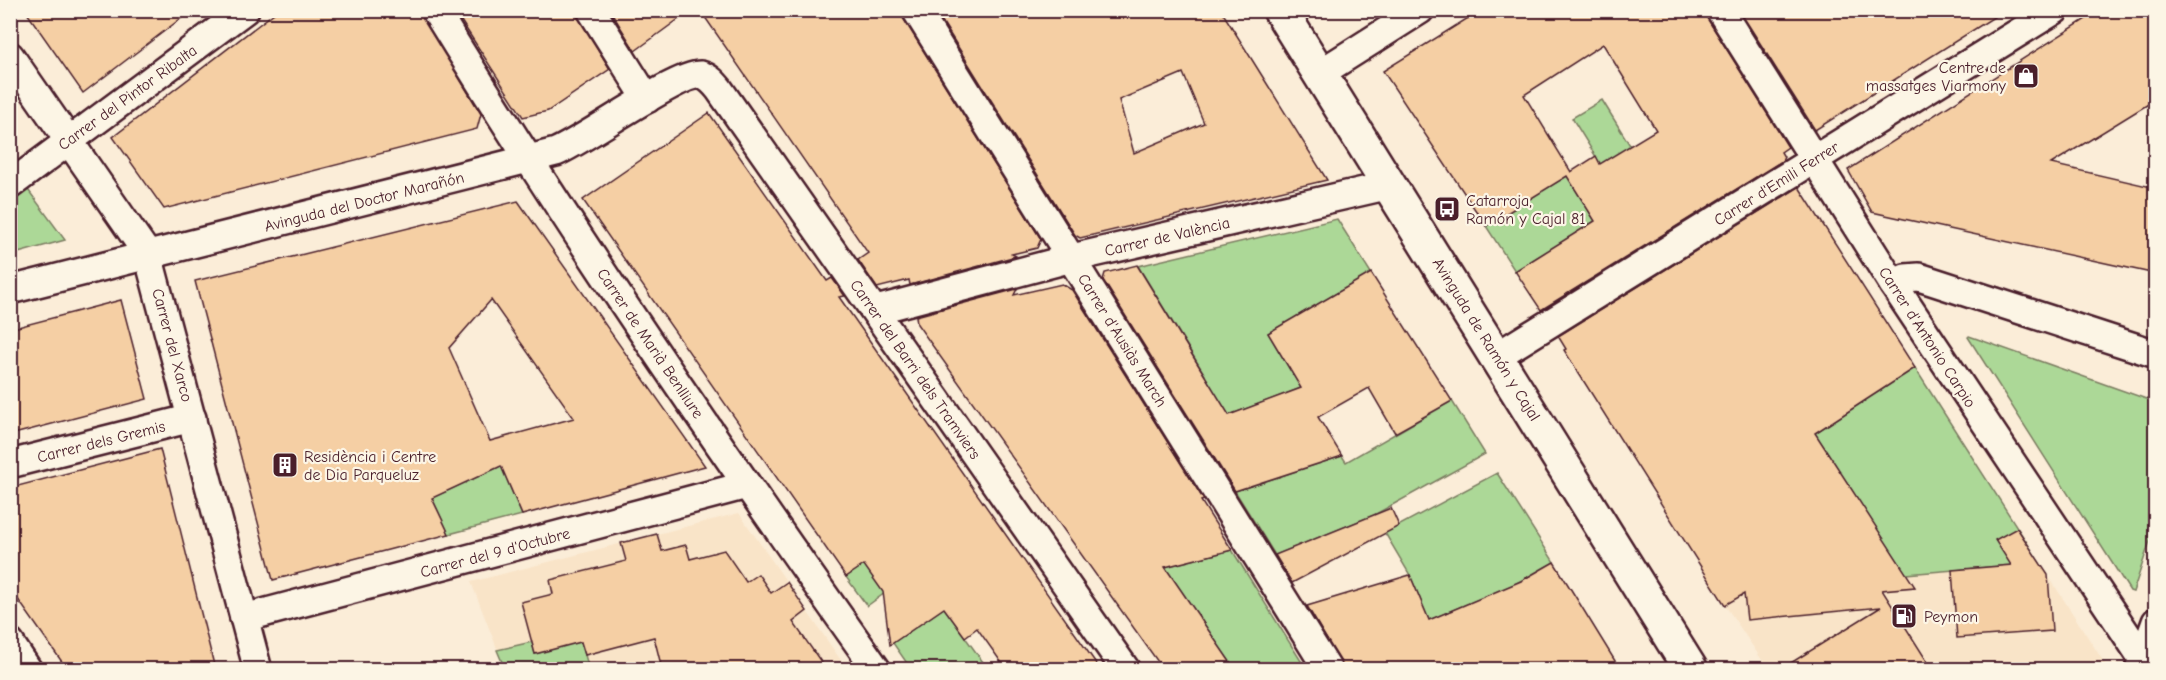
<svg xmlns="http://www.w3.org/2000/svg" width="2166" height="680" font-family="'Comic Neue',sans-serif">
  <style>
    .built { fill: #f9e4c8 }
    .green { fill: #acd897; stroke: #7b7c61; stroke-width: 1.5 }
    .building { fill: #f5cfa4; stroke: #4a1f2b; stroke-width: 1.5; fill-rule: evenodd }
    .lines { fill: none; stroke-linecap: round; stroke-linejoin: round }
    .street-casing { stroke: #4a1f2b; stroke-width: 32 }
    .secondary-casing { stroke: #4a1f2b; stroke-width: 38 }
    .street { stroke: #fcf5e5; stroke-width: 27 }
    .secondary { stroke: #fcf5e5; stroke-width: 33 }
    .labels { text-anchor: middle; stroke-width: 4.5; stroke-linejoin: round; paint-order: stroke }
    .poi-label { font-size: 16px; fill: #4a1f2b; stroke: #fcf5e5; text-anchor: start }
    .street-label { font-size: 16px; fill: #4a1f2b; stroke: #fcf5e5 }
  </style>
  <rect width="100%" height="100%" fill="#fbedd8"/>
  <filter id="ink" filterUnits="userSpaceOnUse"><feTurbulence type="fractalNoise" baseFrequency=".0167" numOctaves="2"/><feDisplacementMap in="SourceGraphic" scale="12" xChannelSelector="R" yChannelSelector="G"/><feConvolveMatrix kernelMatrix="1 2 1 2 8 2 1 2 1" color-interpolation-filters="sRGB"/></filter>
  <g filter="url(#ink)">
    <g class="built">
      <polygon points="739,513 847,669 505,669 471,582"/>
      <polygon points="2040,563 2109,670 1768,669 1725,605 1789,565 1800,583"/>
    </g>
    <g class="green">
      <polygon points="1602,100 1678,223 1648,241 1572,118"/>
      <polygon points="1567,176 1595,221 1515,271 1486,226"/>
      <polygon points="26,187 65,240 11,255 11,199"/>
      <polygon points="1337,219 1371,273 1268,333 1301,388 1195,428 1174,394 1205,375 1138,266"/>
      <polygon points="1969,336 2155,402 2155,526 2133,592 2130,591 1968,337"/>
      <polygon points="1915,368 2040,563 1906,574 1815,433"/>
      <polygon points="1452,401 1485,454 1374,515 1275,555 1235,491 1342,456 1346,462"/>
      <polygon points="501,466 522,515 449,534 432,498"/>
      <polygon points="1497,473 1554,562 1513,585 1429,620 1410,575 1385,533"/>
      <polygon points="910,533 929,561 867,606 846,577"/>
      <polygon points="1232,550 1306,669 1235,669 1165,567"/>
      <polygon points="944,608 988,669 911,669 893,643"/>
      <polygon points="581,641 589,669 505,669 497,650 532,642 535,654"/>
    </g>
    <g class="building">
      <polygon points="25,10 192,10 83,93"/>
      <polygon points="278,10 419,10 481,114 477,129 164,209 113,137"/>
      <polygon points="454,10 575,10 610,69 548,111 523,117"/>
      <polygon points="610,10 691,10 635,51"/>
      <polygon points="700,10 900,10 903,18 1041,239 1037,248 1012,254 1016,256 910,285 909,280 877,288 858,260 868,253"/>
      <path d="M935,10H1221L1327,180L1080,238L1075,235ZM1183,73L1204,123L1134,153L1119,100Z"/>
      <path d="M1481,10H1704L1707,18L1788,147L1781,152L1784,157L1782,161L1541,310L1515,271L1595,221L1567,176L1486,226L1383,71ZM1603,44L1656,130L1600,164L1596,156L1571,172L1524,95Z"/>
      <polygon points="1739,10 2005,10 1815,130"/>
      <polygon points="2100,10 2156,10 2155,100 2051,164 2156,188 2156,274 1872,212 1848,170"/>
      <polygon points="709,113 827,281 832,278 845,296 839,297 1100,669 1006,669 977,628 965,637 944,608 890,645 883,592 864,565 846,577 583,200"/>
      <polygon points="1799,187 1915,368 1815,433 1915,587 1882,590 1932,669 1781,669 1881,607 1747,620 1744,594 1725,605 1564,350 1566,349 1558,336"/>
      <path d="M518,201L705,466L522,515L501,466L432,498L449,534L273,580L195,281ZM491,300L574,418L490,441L449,348Z"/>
      <polygon points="1137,265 1229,415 1301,388 1268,333 1371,273 1452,401 1395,433 1369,388 1318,417 1342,456 1235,491 1103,280 1105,273"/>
      <polygon points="1062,284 1072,290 1204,500 1201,501 1232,550 1165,567 1235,669 1163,669 917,324 916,316 1017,289 1014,295"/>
      <polygon points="121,300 147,399 10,435 10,329"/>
      <polygon points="160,449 215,669 67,669 10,588 10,488"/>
      <polygon points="1391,508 1399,526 1292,583 1275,555"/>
      <polygon points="2017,528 2048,575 2052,631 1957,638 1952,570 2011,565 1995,540"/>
      <polygon points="657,534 662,551 686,545 690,559 724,550 746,582 758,574 771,593 787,582 807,611 793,622 826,669 662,669 654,637 585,655 581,642 535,654 521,602 553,594 550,580 626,561 621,543"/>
      <polygon points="1554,562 1620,669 1344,669 1307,606 1410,575 1429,620 1521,581"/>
    </g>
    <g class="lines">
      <g class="street-casing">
        <g id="street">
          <path d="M435,10C573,236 724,454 877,670"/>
          <polyline points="591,10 647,99"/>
          <polyline points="916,10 1328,670"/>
          <polyline points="1720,10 1893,284 2143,659"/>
          <polyline points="10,56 148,255 258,670"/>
          <polyline points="1319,74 1420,10"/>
          <polyline points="10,185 245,10"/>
          <polyline points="1893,284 1905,278 1919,277 2156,354"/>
          <path d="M10,290L556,152C585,140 679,72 701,75C709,77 714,83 719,89L1126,670"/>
          <polyline points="876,310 1072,258 1390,185"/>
          <polyline points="1497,356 2055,10"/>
          <polyline points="10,464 192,418"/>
          <polyline points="244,618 747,485"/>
          <polyline points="10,643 28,670"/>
          <polyline points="2139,669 2156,622"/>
        </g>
      </g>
      <g class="secondary-casing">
        <polyline id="secondary" points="1280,10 1691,670"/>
      </g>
      <use href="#street" class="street"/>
      <use href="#secondary" class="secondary"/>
    </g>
  </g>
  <defs>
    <g id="shop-square" transform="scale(1.35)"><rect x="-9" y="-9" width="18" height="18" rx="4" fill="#4a1f2b" stroke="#fcf5e5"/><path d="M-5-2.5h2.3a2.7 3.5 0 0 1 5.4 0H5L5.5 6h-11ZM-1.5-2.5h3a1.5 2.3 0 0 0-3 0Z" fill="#fff"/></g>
    <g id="bus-square" transform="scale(1.35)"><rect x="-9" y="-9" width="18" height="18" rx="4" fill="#4a1f2b" stroke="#fcf5e5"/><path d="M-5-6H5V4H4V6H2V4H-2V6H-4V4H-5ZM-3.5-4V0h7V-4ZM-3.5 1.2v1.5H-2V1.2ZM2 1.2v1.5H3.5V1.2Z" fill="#fff"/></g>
    <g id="building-square" transform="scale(1.35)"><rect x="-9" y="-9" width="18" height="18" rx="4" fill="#4a1f2b" stroke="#fcf5e5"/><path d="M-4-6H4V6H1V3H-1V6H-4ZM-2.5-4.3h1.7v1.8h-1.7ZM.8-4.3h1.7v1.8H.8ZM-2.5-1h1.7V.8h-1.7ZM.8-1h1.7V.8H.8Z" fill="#fff"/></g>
    <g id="fuel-square" transform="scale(1.35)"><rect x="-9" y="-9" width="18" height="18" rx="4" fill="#4a1f2b" stroke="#fcf5e5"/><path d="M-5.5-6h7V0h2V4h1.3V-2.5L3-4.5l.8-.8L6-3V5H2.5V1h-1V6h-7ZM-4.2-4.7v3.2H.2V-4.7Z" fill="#fff"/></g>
  </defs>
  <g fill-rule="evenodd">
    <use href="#shop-square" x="2026" y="76"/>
    <use href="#bus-square" x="1447" y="209"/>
    <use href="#building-square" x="285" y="465"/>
    <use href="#fuel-square" x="1904" y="616"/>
  </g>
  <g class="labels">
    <g class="poi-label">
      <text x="2006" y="73" text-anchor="end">Centre de<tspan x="2006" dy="18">massatges Viarmony</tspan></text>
      <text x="1466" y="206">Catarroja,<tspan x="1466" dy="18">Ramón y Cajal 81</tspan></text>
      <text x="304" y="462">Residència i Centre<tspan x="304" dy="18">de Dia Parqueluz</tspan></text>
      <text x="1924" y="622">Peymon</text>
    </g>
    <g class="street-label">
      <text transform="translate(127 97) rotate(-36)" y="6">Carrer del Pintor Ribalta</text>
      <text transform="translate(1776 183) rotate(-32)" y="6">Carrer d'Emili Ferrer</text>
      <text transform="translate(364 201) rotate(-14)" y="6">Avinguda del Doctor Marañón</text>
      <text transform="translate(1167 236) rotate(-13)" y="6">Carrer de València</text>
      <text transform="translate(1928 337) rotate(57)" y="6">Carrer d'Antonio Carpio</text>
      <text transform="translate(1487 339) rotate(58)" y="6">Avinguda de Ramón y Cajal</text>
      <text transform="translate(1123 340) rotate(58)" y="6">Carrer d'Ausiàs March</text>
      <text transform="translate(651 343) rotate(56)" y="6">Carrer de Marià Benlliure</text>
      <text transform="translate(173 345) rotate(75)" y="6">Carrer del Xarco</text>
      <text transform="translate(916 369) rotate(55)" y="6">Carrer del Barri dels Tramviers</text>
      <text transform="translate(101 441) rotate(-14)" y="6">Carrer dels Gremis</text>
      <text transform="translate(495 552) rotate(-15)" y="6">Carrer del 9 d'Octubre</text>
    </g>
  </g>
  <rect width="2166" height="680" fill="none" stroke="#fcf5e5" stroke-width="36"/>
  <rect x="18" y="18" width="2130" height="644" fill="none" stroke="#4a1f2b" stroke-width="2" filter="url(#ink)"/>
</svg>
